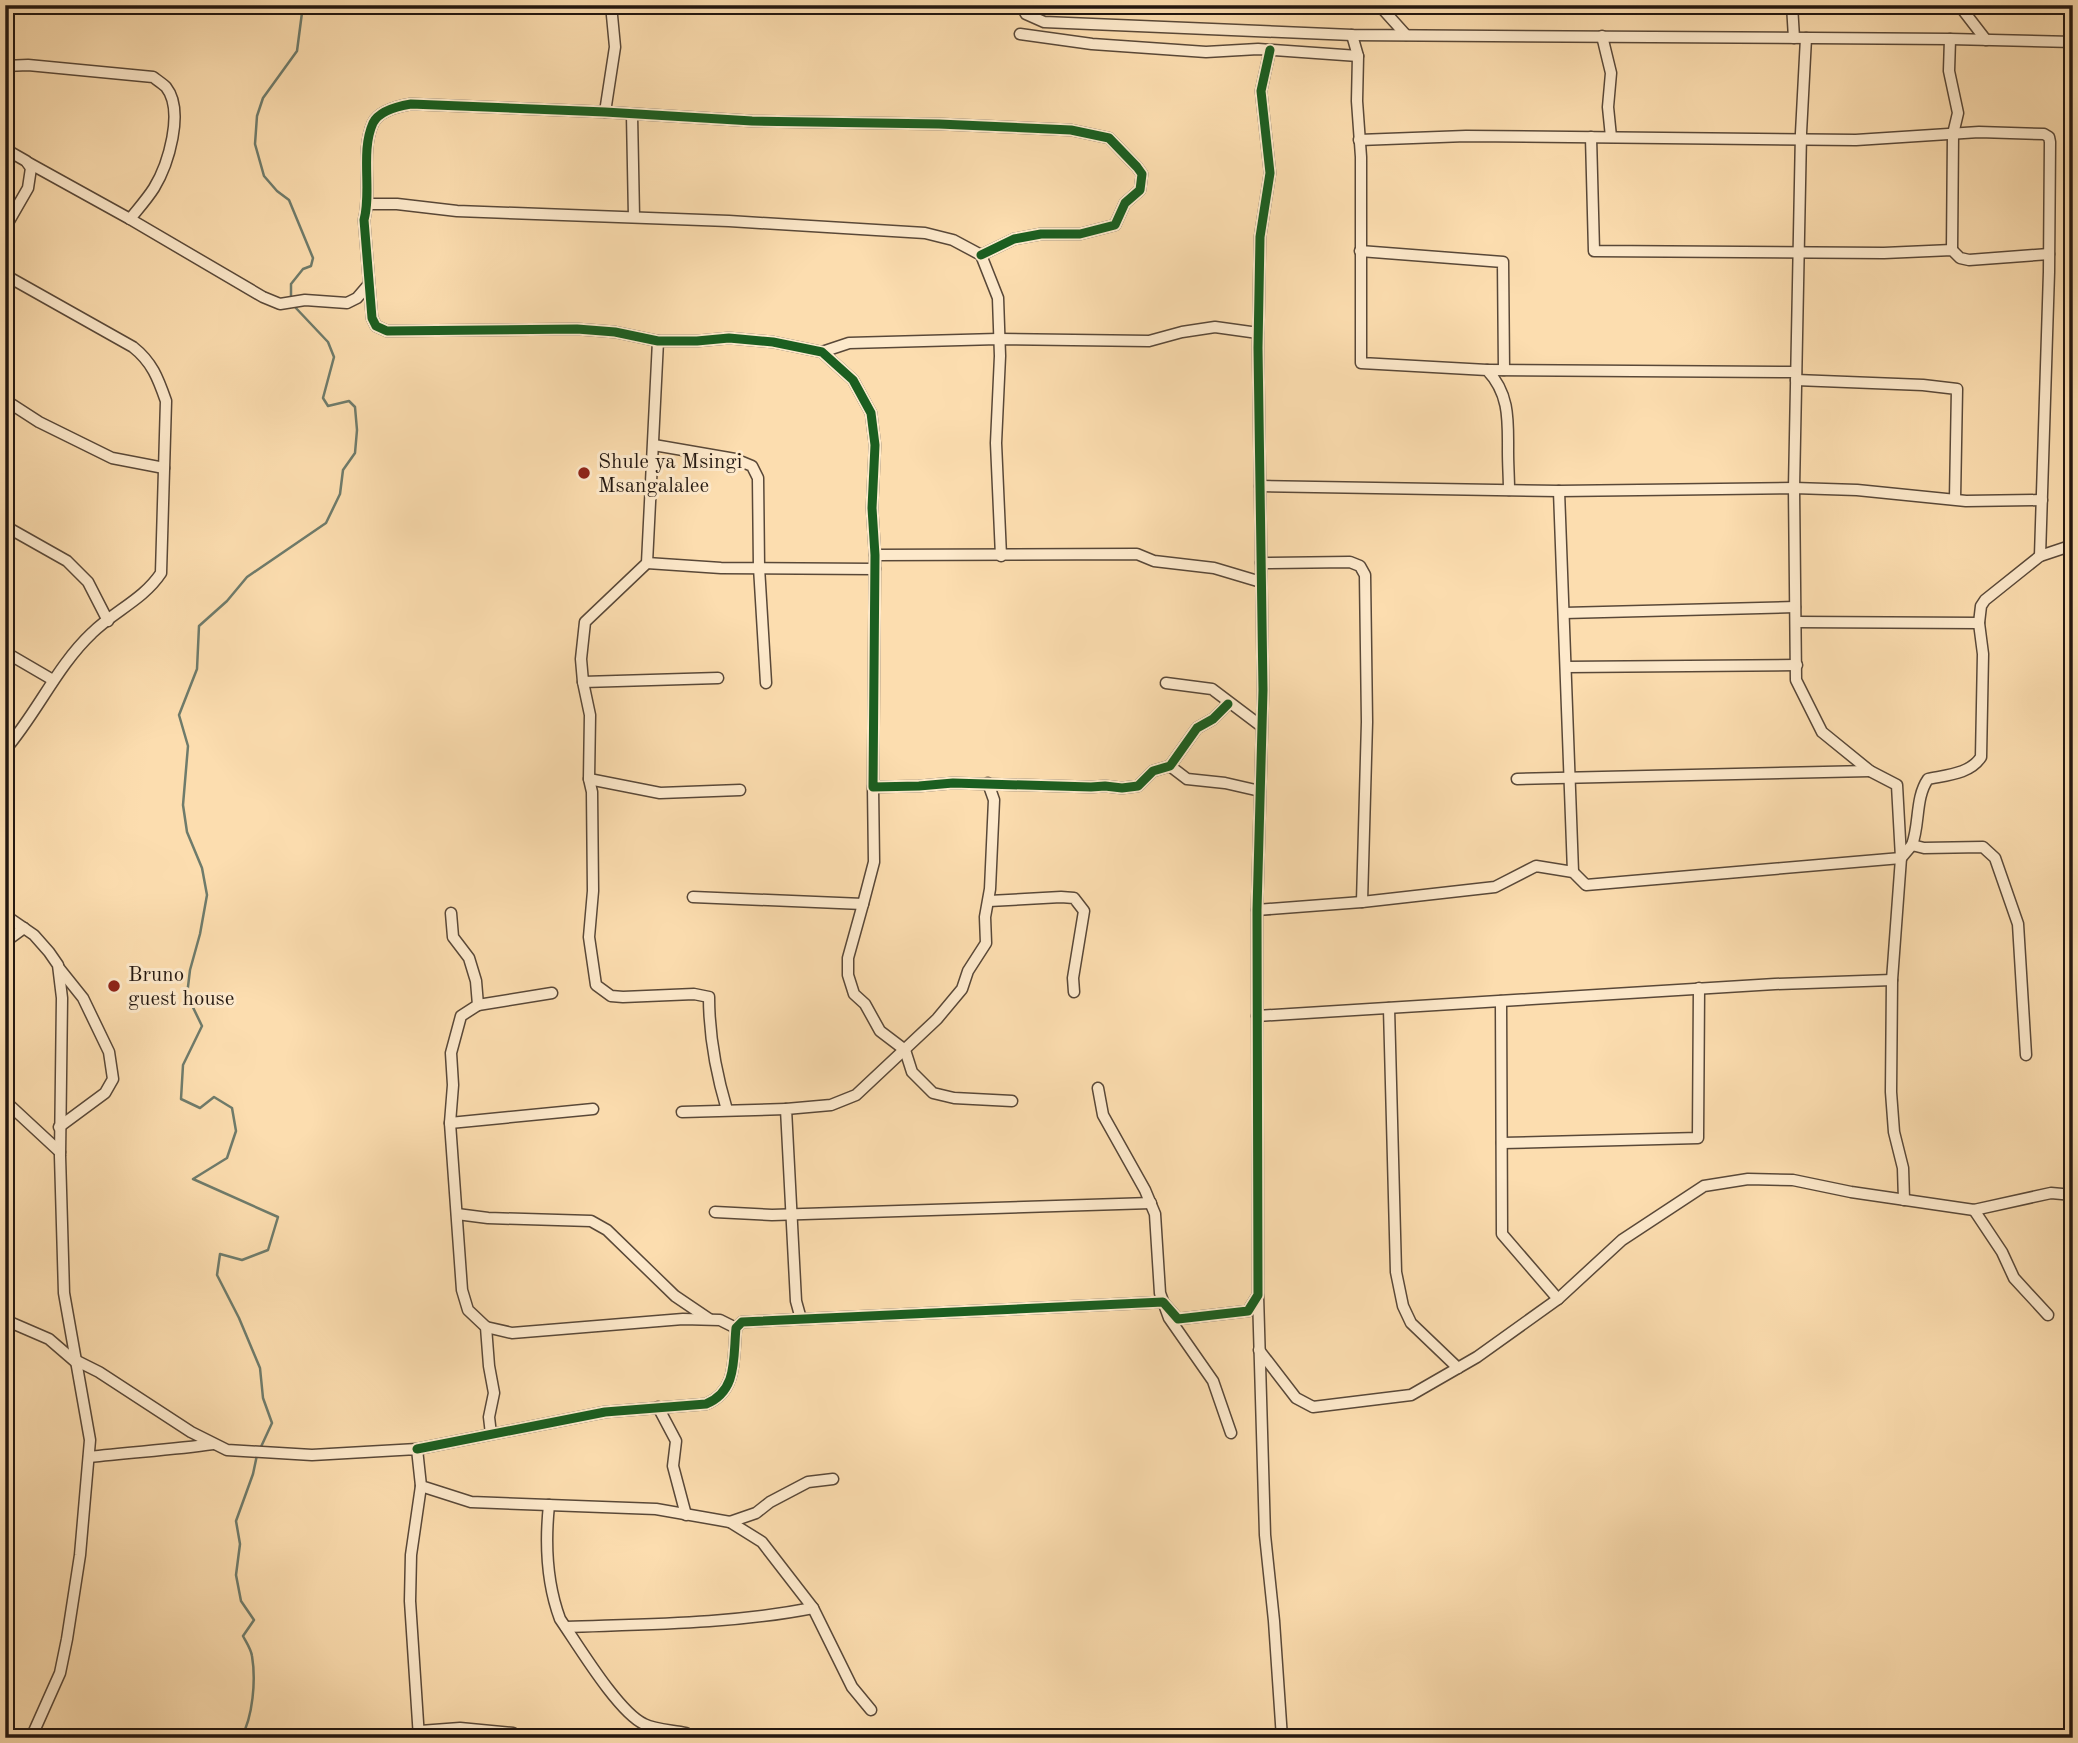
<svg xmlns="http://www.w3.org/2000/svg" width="2078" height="1743" font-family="'Old Standard TT',serif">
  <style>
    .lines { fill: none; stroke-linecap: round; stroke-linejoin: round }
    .stream { stroke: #6e7b6b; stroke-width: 2.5 }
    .street-casing { stroke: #594838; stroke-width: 13 }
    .street { stroke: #fde9cb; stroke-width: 10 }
    .cycleway-casing { stroke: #fde9cb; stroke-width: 13 }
    .cycleway { stroke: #1b5e20; stroke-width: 9 }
    .poi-dot { fill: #8f2418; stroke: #fde9cb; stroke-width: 2.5 }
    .labels { text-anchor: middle; stroke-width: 6; stroke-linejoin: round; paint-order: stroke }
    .poi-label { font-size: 21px; fill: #231710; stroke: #fde9cb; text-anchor: start }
  </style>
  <rect width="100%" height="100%" fill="#fcddaf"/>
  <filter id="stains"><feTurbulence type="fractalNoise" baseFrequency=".00286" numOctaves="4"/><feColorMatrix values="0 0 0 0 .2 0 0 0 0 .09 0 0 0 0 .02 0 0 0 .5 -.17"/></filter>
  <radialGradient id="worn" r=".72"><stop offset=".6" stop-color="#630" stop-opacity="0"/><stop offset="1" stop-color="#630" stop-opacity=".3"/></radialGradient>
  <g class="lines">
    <g class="stream">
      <polyline points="291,300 291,284 303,269 311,266 313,258 289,200 277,191 264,176 255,144 257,116 263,98 297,51 303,5"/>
      <polyline points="260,1449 272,1423 263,1398 260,1368 239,1318 217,1275 220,1254 242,1260 268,1250 278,1217 193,1179 227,1158 236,1131 232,1108 214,1097 200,1108 181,1099 183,1065 202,1026 187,995 190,970 200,934 207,895 202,868 187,832 183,805 188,746 179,715 197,669 199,626 227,601 247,577 326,523 340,494 343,470 355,453 357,430 355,407 349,401 328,406 323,398 334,357 328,342 294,306"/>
      <path d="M241,1738C253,1717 256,1680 252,1656C251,1649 246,1642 243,1636L254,1620L241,1601L236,1575L240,1544L236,1521L253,1474L257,1455"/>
    </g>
    <g class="street-casing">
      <g id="street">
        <polyline points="1021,5 1026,14 1044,22 1352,35 1950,39 2073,42"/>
        <polyline points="1379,5 1406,35"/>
        <polyline points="1792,5 1794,38"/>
        <polyline points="1959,5 1986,40"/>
        <polyline points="1020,34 1092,44 1206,52 1258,49 1358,56"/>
        <path d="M1352,35L1358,56L1357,101L1361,157V363L1487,370C1510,394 1508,421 1508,452C1508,465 1509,478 1509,490"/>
        <polyline points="1602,36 1611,73 1608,107 1611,137"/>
        <polyline points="1806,38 1801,133 1794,488 1796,680 1822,732 1870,771 1897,785 1901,858 1892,980 1891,1092 1894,1132 1903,1168 1904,1200"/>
        <polyline points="1950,39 1949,71 1958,113 1953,134 1952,250"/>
        <path d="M5,66L28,65L153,77C157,80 163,84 166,87C185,111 168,165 154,188C147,199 138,209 130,219"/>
        <polyline points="605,112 615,47 611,5"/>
        <polyline points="632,115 634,217"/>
        <polyline points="1591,137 1594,251 1884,253 1952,250 1960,258 1969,260 2049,254"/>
        <polyline points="1359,140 1466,136 1856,140 1979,132 2044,134 2049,137 2050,142 2049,272 2040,556"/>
        <polyline points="5,149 26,161 31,168 28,188 5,228"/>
        <polyline points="27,162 130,219 263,297 280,304 305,300 347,303 357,298 369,284"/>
        <polyline points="368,204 397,204 457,211 729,221 925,233 953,240 981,255 998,298 1000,356 996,443 1001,556"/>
        <polyline points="1360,251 1503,262 1504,370"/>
        <path d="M981,255L1014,239L1041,234H1080L1115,225L1125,203L1140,190L1142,174L1137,167L1109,138L1071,130L939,124L752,121L605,112L411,104C399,106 379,111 373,123C360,152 372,190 364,220L372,318L376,326L387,331L577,329L615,332L658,341H697L729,338L773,342L822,352L853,380L871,413L875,445L872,508L875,555L873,787L919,786L953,783L1091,787L1105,786L1122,788L1138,786L1153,771L1170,766L1197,728L1213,719L1228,704"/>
        <path d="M5,275L133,347C152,362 158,378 166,401L161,573C143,600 114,611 92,633C57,666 37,713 5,750"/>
        <polyline points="658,341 647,563 585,622 581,659 583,682 718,678"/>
        <polyline points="822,352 849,343 998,339 1149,341 1182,332 1215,327 1258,333"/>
        <polyline points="1487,370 1796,372"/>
        <polyline points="1796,380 1923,385 1957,389 1955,499"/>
        <polyline points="5,400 39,422 112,458 164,468"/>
        <polyline points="654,445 735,459 752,466 758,478 759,567 766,683"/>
        <polyline points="1260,486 1559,491 1794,488 1857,490 1966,501 2042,500"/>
        <polyline points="1559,491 1573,872"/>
        <polyline points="5,526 67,561 88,582 108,621"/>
        <polyline points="875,555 1137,554 1154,561 1214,568 1261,582"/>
        <polyline points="647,563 721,568 875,569"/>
        <polyline points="1261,563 1350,562 1360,566 1365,575 1367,722 1362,902"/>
        <polyline points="1564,613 1795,607"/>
        <polyline points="1796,622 1979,623"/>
        <polyline points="5,652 53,680"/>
        <polyline points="1566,667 1797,665"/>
        <path d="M583,682L590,715L589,779L592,792L593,891L589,937L596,985L611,996L623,997L694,994L709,997C709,1036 716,1073 727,1110"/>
        <polyline points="1166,683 1212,689 1261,726"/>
        <polyline points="1170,766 1187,779 1225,783 1260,791"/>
        <polyline points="589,779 660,793 740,790"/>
        <polyline points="1517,779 1870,771"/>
        <path d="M1912,845C1920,823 1915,798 1928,779C1947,775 1970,774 1981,757L1983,654L1979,623L1981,606L1985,600L2040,556L2073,545"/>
        <polyline points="693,897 863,904 848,958 848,975 854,994 865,1004 880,1031 905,1050 912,1072 933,1093 954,1098 1012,1101"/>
        <polyline points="989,901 1061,897 1074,898 1084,911 1073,978 1074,992"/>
        <polyline points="863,904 874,862 873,787"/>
        <polyline points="1257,910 1362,902 1495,887 1536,866 1573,872 1586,885 1901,858 1912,845 1924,848 1983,847 1995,858 2018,924 2026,1055"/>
        <polyline points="451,913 453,937 469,958 476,981 478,1005 461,1016 451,1053 453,1085 450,1123 462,1290 468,1310 486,1327 489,1366 494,1393 489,1417 491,1434"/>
        <polyline points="5,915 34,935 49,952 58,965 62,998 60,1156 64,1293 90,1440 80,1555 67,1639 60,1673 31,1738"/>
        <polyline points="5,942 24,928"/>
        <polyline points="59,968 83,998 109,1052 113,1079 105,1093 59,1127"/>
        <polyline points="1501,1001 1502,1234 1558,1299"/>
        <polyline points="478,1005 552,993"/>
        <polyline points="1389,1008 1396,1272 1403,1306 1411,1323 1458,1368"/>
        <polyline points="1257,1016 1775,984 1892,980"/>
        <polyline points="1098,1088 1103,1115 1145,1190 1155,1214 1160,1293 1169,1318 1213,1381 1231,1433"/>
        <polyline points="5,1101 60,1152"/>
        <polyline points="682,1112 786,1109"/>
        <polyline points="450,1123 593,1109"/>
        <polyline points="1502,1143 1698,1138 1699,988"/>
        <polyline points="1974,1210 2002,1252 2014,1278 2048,1315"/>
        <polyline points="715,1212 772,1215 1151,1203"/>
        <polyline points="457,1214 488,1218 591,1221 607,1230 675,1296 709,1319"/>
        <polyline points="1258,1295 1265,1535 1274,1621 1282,1738"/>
        <polyline points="801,1319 796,1301 786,1109 831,1105 856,1095 937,1019 962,989 968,971 986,943 985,917 990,889 994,800 988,783"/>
        <polyline points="5,1320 49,1339 78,1364"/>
        <polyline points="486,1327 512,1333 683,1319 720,1320 736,1328"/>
        <polyline points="1259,1350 1296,1398 1313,1407 1411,1395 1477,1357 1558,1299 1622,1240 1704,1186 1748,1179 1793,1180 1851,1192 1974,1210 2051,1193 2073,1195"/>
        <polyline points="77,1361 99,1372 191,1432 227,1450 312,1455 417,1449 421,1486 471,1502 656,1509 730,1522 756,1513 770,1502 808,1482 833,1479"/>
        <polyline points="658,1407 676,1441 673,1466 686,1515"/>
        <path d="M417,1449L605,1412L706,1404C738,1391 733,1358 736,1328L742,1322L1163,1302L1178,1319L1248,1311L1258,1295L1257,910L1263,690L1258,348L1260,237L1270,173L1261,91L1270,50"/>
        <path d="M89,1457C130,1452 172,1450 213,1444"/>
        <path d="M549,1505C545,1543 547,1584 560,1619C578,1645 618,1712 644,1724C656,1730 673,1730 686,1733L690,1738"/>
        <polyline points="730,1522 762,1542 813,1608 852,1687 871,1710"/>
        <path d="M566,1627C649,1624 731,1624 813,1608"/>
        <polyline points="420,1731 460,1728 513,1733"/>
        <polyline points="419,1738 410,1601 411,1555 421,1486"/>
      </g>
    </g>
    <use href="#street" class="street"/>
    <g class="cycleway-casing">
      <g id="cycleway">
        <path d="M981,255L1014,239L1041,234H1080L1115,225L1125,203L1140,190L1142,174L1137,167L1109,138L1071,130L939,124L752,121L605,112L411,104C399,106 379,111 373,123C360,152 372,190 364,220L372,318L376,326L387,331L577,329L615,332L658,341H697L729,338L773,342L822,352L853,380L871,413L875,445L872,508L875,555L873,787L919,786L953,783L1091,787L1105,786L1122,788L1138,786L1153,771L1170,766L1197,728L1213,719L1228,704"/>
        <path d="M417,1449L605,1412L706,1404C738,1391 733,1358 736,1328L742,1322L1163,1302L1178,1319L1248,1311L1258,1295L1257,910L1263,690L1258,348L1260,237L1270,173L1261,91L1270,50"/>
      </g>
    </g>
    <use href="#cycleway" class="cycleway"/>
  </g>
  <g class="poi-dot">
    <circle cx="584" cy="473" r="7"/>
    <circle cx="114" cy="986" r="7"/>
  </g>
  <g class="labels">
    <g class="poi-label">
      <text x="598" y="468">Shule ya Msingi<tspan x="598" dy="24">Msangalalee</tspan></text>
      <text x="128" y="981">Bruno<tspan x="128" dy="24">guest house</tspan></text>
    </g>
  </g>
  <rect width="2078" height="1743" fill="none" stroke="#fcddaf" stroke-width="28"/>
  <rect x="7" y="7" width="2064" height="1729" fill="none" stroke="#231710" stroke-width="3.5"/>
  <rect x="14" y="14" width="2050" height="1715" fill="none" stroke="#231710" stroke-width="2"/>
  <rect width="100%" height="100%" filter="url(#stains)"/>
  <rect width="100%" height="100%" fill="url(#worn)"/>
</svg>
